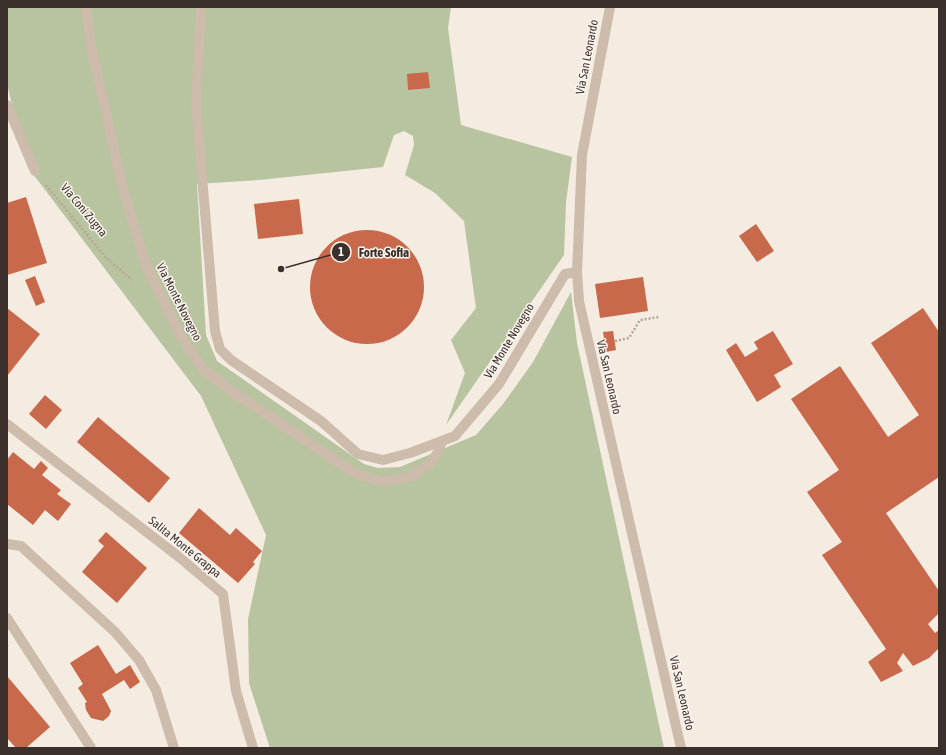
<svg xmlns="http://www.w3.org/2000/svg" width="946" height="755" font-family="'Asap Condensed',sans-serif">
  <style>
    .green { fill: #b8c4a0 }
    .building { fill: #c8694b }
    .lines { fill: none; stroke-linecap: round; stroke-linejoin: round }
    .path { stroke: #b9a596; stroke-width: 2.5; stroke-dasharray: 2 2; stroke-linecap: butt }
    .minor { stroke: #cdbbac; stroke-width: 10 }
    .labels { text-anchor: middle; stroke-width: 3; stroke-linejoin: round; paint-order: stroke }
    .street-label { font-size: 12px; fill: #3b302b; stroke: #fbf5ee }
    .leader { fill: none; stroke: #3b302b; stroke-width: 1.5 }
    .callout-dot { fill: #3b302b; stroke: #fbf5ee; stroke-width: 1.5 }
    .mark-label { font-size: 12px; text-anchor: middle; font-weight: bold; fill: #fff }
    .callout-label { font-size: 13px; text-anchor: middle; font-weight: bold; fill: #3b302b; stroke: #fbf5ee; stroke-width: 3; stroke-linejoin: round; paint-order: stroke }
  </style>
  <rect width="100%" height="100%" fill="#f4ebe1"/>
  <polygon class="green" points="7,7 451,7 448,28 461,125 572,157 566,202 564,255 446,425 465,373 451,340 476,308 464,221 435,193 405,175 414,145 413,136 404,131 394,135 383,167 259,180 197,184 206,335 217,361 364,464 378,468 400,467 476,435 503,404 533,362 571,292 577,343 664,748 270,748 249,683 248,619 266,535 201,396 27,166 7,84"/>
  <g class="building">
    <polygon points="428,72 430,88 408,90 407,74"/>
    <polygon points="26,197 47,263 7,275 7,203"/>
    <polygon points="299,199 303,234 258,239 254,204"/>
    <polygon points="756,224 774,251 757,262 739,236"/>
    <circle cx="367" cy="287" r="57"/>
    <polygon points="35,276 45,302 36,306 25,280"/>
    <polygon points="643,277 648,311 600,318 595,284"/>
    <polygon points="7,308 40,334 7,376"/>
    <polygon points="923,308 939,332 939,477 886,513 939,591 939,613 928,624 935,633 939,630 939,648 929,658 913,666 903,653 897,663 903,671 881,682 868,662 886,649 822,555 842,542 807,492 839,470 791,399 840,366 888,437 919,415 871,343"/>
    <polygon points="613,331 616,350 606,352 603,332"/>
    <polygon points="773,331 793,364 774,375 781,387 757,402 726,350 736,343 745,357 758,349 754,342"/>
    <polygon points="45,395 62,410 46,429 29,414"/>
    <polygon points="98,417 170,478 149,503 77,442"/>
    <polygon points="13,452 34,469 41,461 48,468 42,475 61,490 57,494 71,504 58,521 45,510 33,525 7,504 7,460"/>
    <polygon points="199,508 230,535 236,528 262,551 253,562 255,564 238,583 179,533"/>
    <polygon points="106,532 147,568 117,603 82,572 104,546 98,541"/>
    <polygon points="98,645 116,674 130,665 140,682 130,689 124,680 102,694 111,711 109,716 103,721 91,718 86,710 85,703 87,702 78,688 83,684 70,663"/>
    <polygon points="7,676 50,727 26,748 16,748 7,738"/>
  </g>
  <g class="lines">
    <g class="path">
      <polyline points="46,185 106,258 132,280"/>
      <polyline points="615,341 629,338 640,320 659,317"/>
    </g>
    <g class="minor">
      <polyline points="86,7 91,46 124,193 146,265 180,335 203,369 230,390 356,474 383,482 412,476 431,463 438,452 442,441"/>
      <polyline points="201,7 196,105 215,331 220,349 231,360 321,421 358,454 383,460 410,453 455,436 499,384 565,274 577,272"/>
      <polyline points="610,7 582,155 577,272 579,301 681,748"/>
      <polyline points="7,105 35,171"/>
      <polyline points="7,424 179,557 223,594 236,691 253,748"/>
      <polyline points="7,544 21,546 115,632 139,660 156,690 174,748"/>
      <polyline points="7,618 91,748"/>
    </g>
  </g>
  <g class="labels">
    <g class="street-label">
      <text transform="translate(587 57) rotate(-79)" y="4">Via San Leonardo</text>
      <text transform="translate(84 210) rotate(50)" y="4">Via Coni Zugna</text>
      <text transform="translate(179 302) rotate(63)" y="4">Via Monte Novegno</text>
      <text transform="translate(509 341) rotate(-59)" y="4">Via Monte Novegno</text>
      <text transform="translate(609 377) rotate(77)" y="4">Via San Leonardo</text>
      <text transform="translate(185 547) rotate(39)" y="4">Salita Monte Grappa</text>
      <text transform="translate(682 693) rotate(77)" y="4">Via San Leonardo</text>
    </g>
  </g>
  <path class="leader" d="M281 269L341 252"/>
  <g class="callout-dot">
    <circle cx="281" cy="269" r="4"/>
    <circle cx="341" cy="252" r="10"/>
  </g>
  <g class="mark-label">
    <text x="341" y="256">1</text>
  </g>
  <g class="callout-label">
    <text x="384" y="257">Forte Sofia</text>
  </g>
  <rect width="946" height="755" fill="none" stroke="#3b302b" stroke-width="16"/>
</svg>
